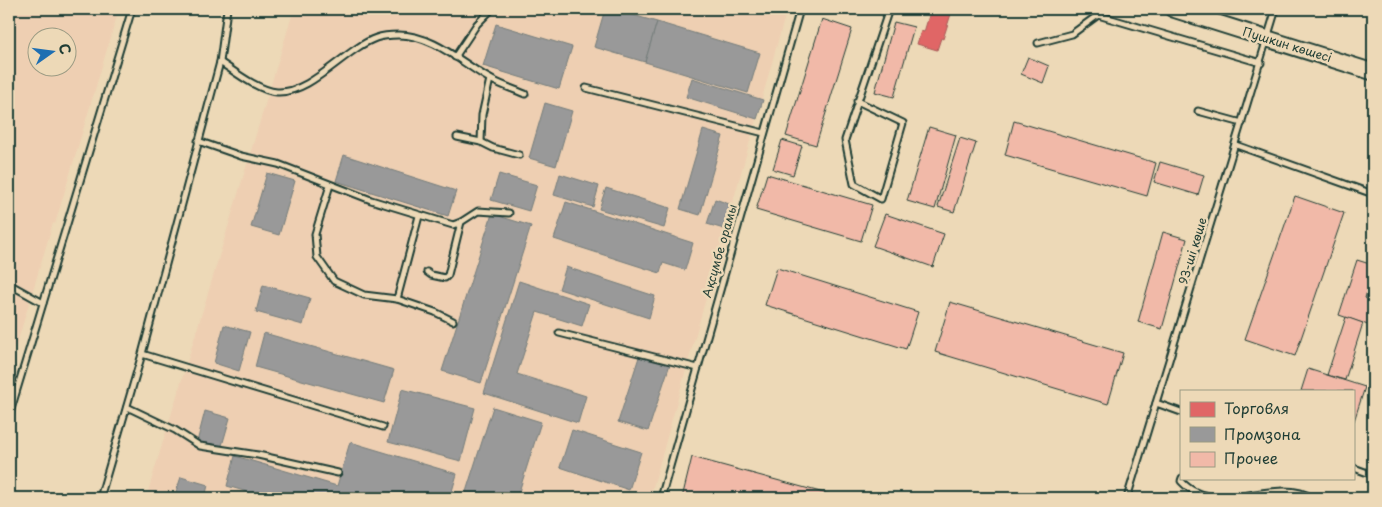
<svg xmlns="http://www.w3.org/2000/svg" width="1382" height="507" font-family="'Playpen Sans',sans-serif">
  <style>
    .built { fill: #eecfb2; fill-rule: evenodd }
    .shops { fill: #e06666; stroke: #a65a57 }
    .industry { fill: #999; stroke: #747d7b }
    .building { fill: #f1b9a8; stroke: #1f3d34 }
    .lines { fill: none; stroke-linecap: round; stroke-linejoin: round }
    .lane-casing { stroke: #1f3d34; stroke-width: 9 }
    .secondary-casing { stroke: #1f3d34; stroke-width: 19 }
    .lane { stroke: #edd9b7; stroke-width: 5 }
    .secondary { stroke: #edd9b7; stroke-width: 15 }
    .labels { text-anchor: middle; stroke-width: 5; stroke-linejoin: round; paint-order: stroke }
    .street-label { font-size: 12px; fill: #1f3d34; stroke: #edd9b7 }
  </style>
  <rect width="100%" height="100%" fill="#edd9b7"/>
  <filter id="ink" filterUnits="userSpaceOnUse"><feTurbulence type="fractalNoise" baseFrequency=".02" numOctaves="2"/><feDisplacementMap in="SourceGraphic" scale="10" xChannelSelector="R" yChannelSelector="G"/><feConvolveMatrix kernelMatrix="1 2 1 2 8 2 1 2 1" color-interpolation-filters="sRGB"/></filter>
  <g filter="url(#ink)">
    <g class="built">
      <path d="M9,9H119L55,224L53,223L16,347L9,344ZM38,38H68V68H38Z"/>
      <polygon points="294,9 472,9 486,13 488,9 787,9 650,498 146,498"/>
    </g>
    <polygon class="shops" points="931,9 951,14 943,39 941,38 937,50 917,44 921,31 924,32"/>
    <g class="industry">
      <polygon points="605,9 612,9 657,22 645,62 594,47"/>
      <polygon points="657,22 760,53 748,93 645,62"/>
      <polygon points="496,24 572,47 559,89 483,66"/>
      <polygon points="692,78 763,100 757,119 686,97"/>
      <polygon points="545,103 572,111 556,166 529,158"/>
      <polygon points="703,130 723,136 700,215 680,209"/>
      <polygon points="344,155 456,191 448,216 336,181"/>
      <polygon points="267,173 295,181 279,235 251,227"/>
      <polygon points="499,174 537,185 529,211 491,200"/>
      <polygon points="560,174 599,186 593,207 554,195"/>
      <polygon points="606,188 670,208 664,228 599,209"/>
      <polygon points="715,199 732,205 724,229 707,224"/>
      <polygon points="566,202 693,243 685,270 663,263 660,273 554,239"/>
      <polygon points="492,214 531,226 481,383 442,371"/>
      <polygon points="566,267 655,296 649,318 559,289"/>
      <polygon points="519,281 589,304 582,326 537,312 517,374 586,396 578,423 484,393"/>
      <polygon points="263,285 310,298 303,325 256,312"/>
      <polygon points="224,325 250,332 239,371 214,363"/>
      <polygon points="264,333 394,370 384,403 255,367"/>
      <polygon points="640,354 670,364 648,431 618,422"/>
      <polygon points="402,389 475,408 461,461 388,442"/>
      <polygon points="493,407 541,422 517,498 464,498"/>
      <polygon points="205,411 230,418 221,449 197,442"/>
      <polygon points="572,430 641,452 629,490 560,467"/>
      <polygon points="350,442 457,474 450,498 268,498 227,486 235,456 337,486"/>
      <polygon points="181,477 208,485 205,498 174,498"/>
    </g>
    <g class="building">
      <polygon points="822,19 852,29 816,145 786,136"/>
      <polygon points="894,22 914,27 894,97 875,92"/>
      <polygon points="1028,57 1049,66 1043,83 1021,74"/>
      <polygon points="1014,121 1156,163 1147,196 1005,155"/>
      <polygon points="929,127 956,135 935,209 907,201"/>
      <polygon points="960,138 976,143 954,212 938,207"/>
      <polygon points="782,140 802,146 793,175 773,169"/>
      <polygon points="1160,162 1204,175 1198,195 1154,182"/>
      <polygon points="767,174 872,205 861,241 756,210"/>
      <polygon points="1295,196 1344,213 1295,356 1245,339"/>
      <polygon points="885,214 944,234 933,267 873,246"/>
      <polygon points="1163,232 1187,239 1162,329 1138,322"/>
      <polygon points="1357,260 1373,265 1373,286 1369,285 1365,298 1373,301 1373,309 1368,325 1339,315"/>
      <polygon points="777,268 918,312 906,349 765,305"/>
      <polygon points="950,302 1123,353 1108,404 935,352"/>
      <polygon points="1346,317 1363,323 1345,380 1327,375"/>
      <polygon points="1308,369 1365,387 1354,421 1353,391 1301,391"/>
      <polygon points="692,457 835,496 834,498 682,498"/>
    </g>
    <g class="lines">
      <g class="lane-casing">
        <g id="lane">
          <polyline points="1038,43 1072,34 1098,15 1261,63"/>
          <polyline points="455,57 477,24 492,9"/>
          <path d="M220,62C235,72 259,91 277,92C311,94 345,49 376,38C382,36 392,35 398,35C434,35 460,62 490,79C501,85 513,89 525,94"/>
          <polyline points="586,88 764,133"/>
          <polyline points="857,101 903,123 881,199 854,184 845,140 886,18 889,9"/>
          <polyline points="1198,111 1242,123"/>
          <polyline points="457,137 481,142 493,148 519,155"/>
          <polyline points="198,141 241,156 278,164 371,200 453,225 461,222 478,211 509,213"/>
          <polyline points="481,142 482,115 490,79"/>
          <polyline points="1236,145 1373,194"/>
          <polyline points="330,185 315,234 317,257 334,281 364,295 397,299 435,312 453,321"/>
          <polyline points="427,272 431,275 445,278 448,275 461,222"/>
          <polyline points="9,284 43,303"/>
          <polyline points="397,299 419,216"/>
          <polyline points="559,333 698,368"/>
          <polyline points="142,354 383,427"/>
          <polyline points="1156,403 1181,412"/>
          <polyline points="127,407 175,430 200,446 258,455 338,473"/>
          <polyline points="9,416 132,9"/>
          <polyline points="1354,468 1373,475"/>
          <path d="M1182,478L1181,481C1192,493 1202,495 1217,498"/>
          <polyline points="100,498 142,354 220,62 227,9"/>
          <polyline points="661,498 800,9"/>
          <polyline points="1127,498 1276,9"/>
          <path d="M1231,498C1251,495 1294,484 1311,498"/>
        </g>
      </g>
      <g class="secondary-casing">
        <polyline id="secondary" points="1173,9 1373,72"/>
      </g>
      <use href="#lane" class="lane"/>
      <use href="#secondary" class="secondary"/>
    </g>
  </g>
  <g class="labels">
    <g class="street-label">
      <text transform="translate(1287 45) rotate(17)" y="4">Пушкин көшесі</text>
      <text transform="translate(720 251) rotate(-74)" y="4">Ақсүмбе орамы</text>
      <text transform="translate(1193 251) rotate(-73)" y="4">93-ші көше</text>
    </g>
  </g>
  <rect width="1382" height="507" fill="none" stroke="#edd9b7" stroke-width="30"/>
  <rect x="15" y="15" width="1352" height="477" fill="none" stroke="#1f3d34" stroke-width="2" filter="url(#ink)"/>
  <rect x="1180" y="390" width="175" height="90" fill="#edd9b7" stroke="#9b9b83"/>
  <rect x="1190" y="402" width="25" height="15" fill="#e06666" stroke="#9b9b83"/>
  <text x="1224" y="414" font-size="15" fill="#1f3d34">Торговля</text>
  <rect x="1190" y="427" width="25" height="15" fill="#999999" stroke="#9b9b83"/>
  <text x="1224" y="440" font-size="15" fill="#1f3d34">Промзона</text>
  <rect x="1190" y="452" width="25" height="15" fill="#f1b9a8" stroke="#9b9b83"/>
  <text x="1224" y="464" font-size="15" fill="#1f3d34">Прочее</text>
  <g transform="translate(52 52) rotate(76)"><circle r="24" fill="#edd9b7" stroke="#9b9b83"/>
  <path d="M0-4L9 19L0 12L-9 19Z" fill="#1f6fb2"/>
  <text y="-8" font-size="14" font-weight="bold" text-anchor="middle" fill="#1f3d34">С</text>
  </g>
</svg>
